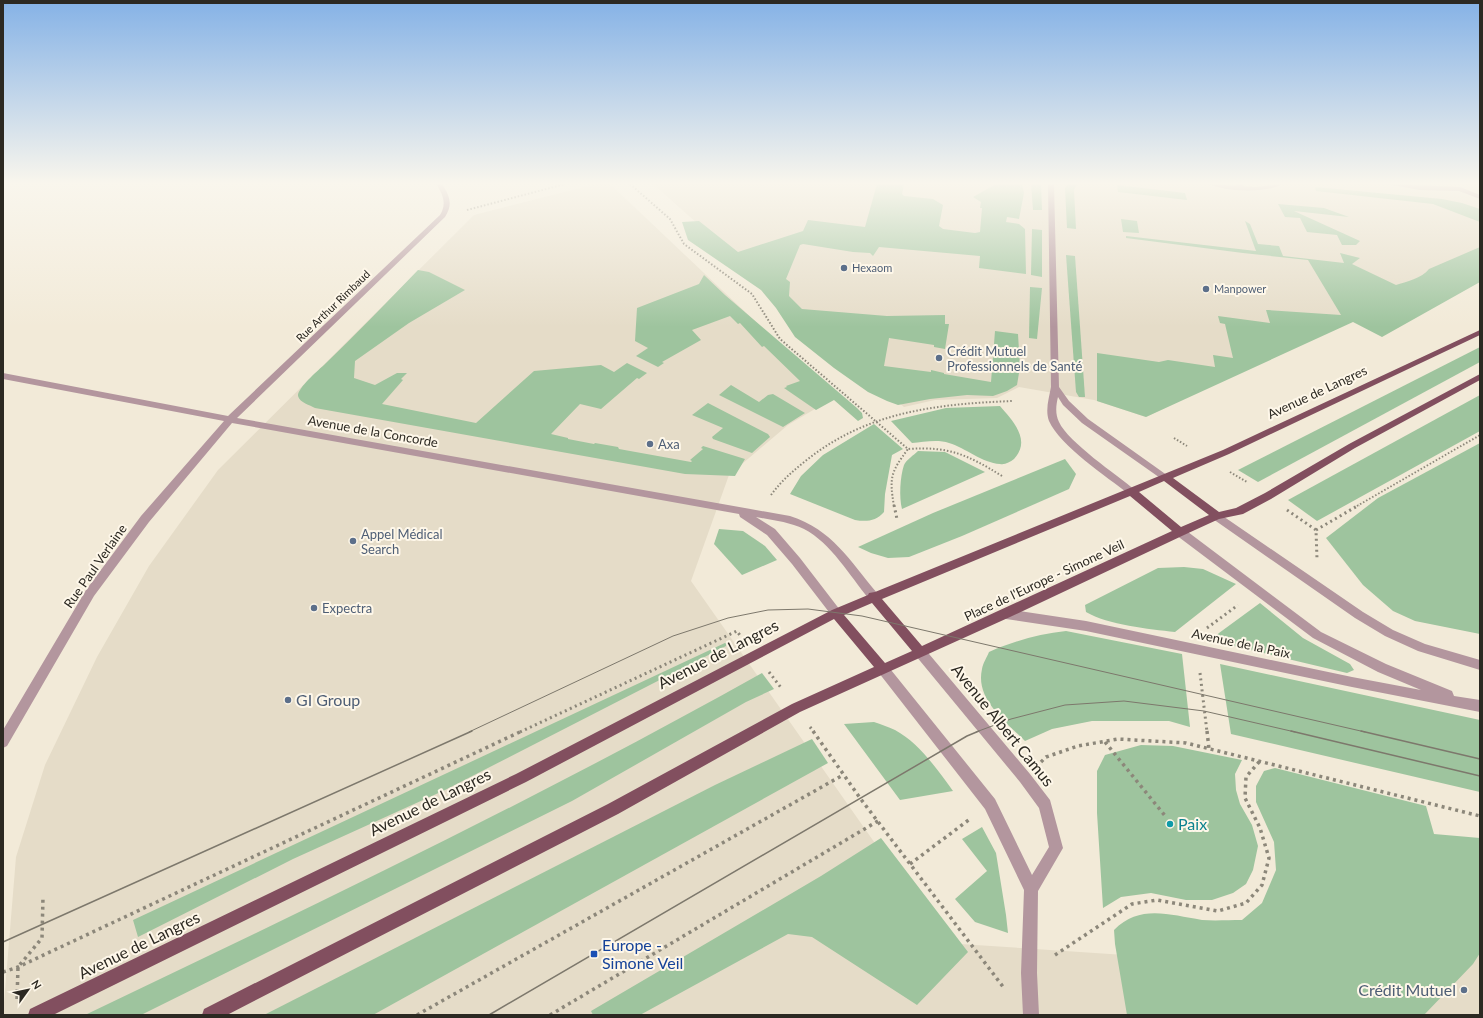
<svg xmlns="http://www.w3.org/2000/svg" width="1483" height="1018" font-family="Lato,sans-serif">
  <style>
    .commercial { fill: #e5dcc8 }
    .green { fill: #9ec49e }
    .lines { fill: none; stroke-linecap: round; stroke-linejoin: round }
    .path-far2 { stroke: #8c877a; stroke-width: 2; stroke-dasharray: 1.5 2; stroke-linecap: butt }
    .path-far1 { stroke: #8c877a; stroke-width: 3; stroke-dasharray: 2 3.5; stroke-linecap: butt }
    .path { stroke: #8c877a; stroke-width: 3.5; stroke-dasharray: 3 4; stroke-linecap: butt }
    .service { fill: #b3969e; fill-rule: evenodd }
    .minor { fill: #b3969e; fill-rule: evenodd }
    .tertiary { fill: #b3969e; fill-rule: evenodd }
    .primary { fill: #824f5f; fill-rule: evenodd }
    .tram-far1 { stroke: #7d786c; stroke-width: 1 }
    .tram { stroke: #7d786c; stroke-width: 1.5 }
    .service-dot { fill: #5c6f8a; stroke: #fef7e9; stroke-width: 1.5 }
    .culture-dot { fill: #0f9aa8; stroke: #fef7e9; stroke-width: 1.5 }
    .transit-dot { fill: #1a4fb4; stroke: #fef7e9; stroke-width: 1.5 }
    .labels { text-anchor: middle; stroke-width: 4; stroke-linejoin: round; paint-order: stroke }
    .far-service-label { font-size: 11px; fill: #4e5e75; stroke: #fef7e9; text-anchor: start }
    .far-street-label { font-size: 11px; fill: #2c2922; stroke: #fef7e9 }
    .service-label { font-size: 13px; fill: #4e5e75; stroke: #fef7e9; text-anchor: start }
    .street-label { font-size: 13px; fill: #2c2922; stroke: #fef7e9 }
    .near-street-label { font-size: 16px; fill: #2c2922; stroke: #fef7e9 }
    .near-service-label { font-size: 16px; fill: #4e5e75; stroke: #fef7e9; text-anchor: start }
    .near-culture-label { font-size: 16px; fill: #0d838f; stroke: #fef7e9; text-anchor: start }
    .near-transit-label { font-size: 16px; fill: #164399; stroke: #fef7e9; text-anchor: start }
  </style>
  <rect width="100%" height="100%" fill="#f2ead8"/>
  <g class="commercial">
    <polygon points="596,184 610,184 835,397 788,425 729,475 691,581 945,943 1155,957 1480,844 1480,1015 3,1015 16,857 45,765 97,657 149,566 218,470 474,215"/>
    <polygon points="653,184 1480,184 1480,255 1146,417 1094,400 1019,387 997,398 935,400 904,407"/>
  </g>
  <g class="green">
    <polygon points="877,184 904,184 902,194 904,196 933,199 943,205 939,226 943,229 975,233 980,232 982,208 980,208 981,202 973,197 996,184 1022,184 1024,193 1019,219 1007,217 1006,222 1019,224 1025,229 1026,274 979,268 980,256 879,247 873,256 870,253 853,252 803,244 800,245 786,279 790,282 789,296 802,309 887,316 945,315 945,324 949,324 945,349 934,347 934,345 889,338 884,366 931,372 931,370 944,373 944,374 991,382 995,331 1018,334 1020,367 1017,385 1007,391 993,396 967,395 930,399 898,405 887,401 868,392 834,368 795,337 776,308 761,290 688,240 682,222 699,221 738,252 803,231 808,220 865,227"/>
    <polygon points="1031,184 1041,184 1042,210 1033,210"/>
    <polygon points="1068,184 1077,184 1074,190 1076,229 1067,228 1065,188"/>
    <polygon points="1117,185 1185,193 1187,200 1118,192"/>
    <polygon points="1315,187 1442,199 1462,203 1480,209 1480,222 1433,204 1316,191"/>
    <polygon points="1278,204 1324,208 1349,217 1294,211 1360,241 1356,245 1342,245 1337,235 1307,232 1300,218 1285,217"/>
    <polygon points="1121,219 1137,221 1139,233 1123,232"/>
    <path d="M1245,221L1250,224L1258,244L1279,246L1283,256L1344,263L1340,253L1360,258L1352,264L1396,285C1406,282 1422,278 1429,269L1480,247V282L1382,337L1353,322L1146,417L1097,401V353L1159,362L1168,360L1215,367L1213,355L1233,358L1225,324L1220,323L1218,316L1270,323L1266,310H1268L1341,315L1308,260L1243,253L1126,238V236L1256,251Z"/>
    <polygon points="1032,229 1042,230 1042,277 1031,275"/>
    <polygon points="1066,255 1075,256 1085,397 1079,397 1076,392"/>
    <path d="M418,270L429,272L465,290L409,323L355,361L354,378L375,385L397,373H407L401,379L403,380L382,404L476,423L534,371L601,365L614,372L627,363L647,373L639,379L637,378L601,409L580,404L551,434L568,438V439L594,444L595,443L618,447L619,449L691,462L692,461L690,460L703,449L701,448L703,446L745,459L735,476L685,474L315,408C310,405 300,403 298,396C297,389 317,371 323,366C355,335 387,302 418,270Z"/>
    <polygon points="704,275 725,295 857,408 862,413 863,418 858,421 834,400 816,410 784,388 787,387 786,386 800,381 764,346 762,347 740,323 738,324 730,316 692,330 701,340 662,362 664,363 658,367 636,356 648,348 635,341 637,308 699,284"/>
    <polygon points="1030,287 1042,288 1037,339 1029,338"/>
    <polygon points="1480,347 1480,362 1258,482 1238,470"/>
    <polygon points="731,385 759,402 768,395 773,394 805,413 783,427 719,395"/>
    <polygon points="1480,395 1480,431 1317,521 1288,500"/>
    <polygon points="708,403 768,434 770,437 752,453 713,439 712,437 723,428 692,415"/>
    <path d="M1000,406C1012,420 1032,440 1014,459C1010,462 1005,465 1000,464C982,463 966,448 949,443C938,439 923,442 912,443L891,421L946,408Z"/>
    <path d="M874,424L903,449L892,455L885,494L884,512C876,521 867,522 855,520L790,494L801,476L823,455Z"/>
    <polygon points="1480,443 1480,634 1415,621 1393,611 1363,585 1326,538 1378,498"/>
    <path d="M918,451L945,452L985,472L902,509C899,497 900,477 904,465C906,460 914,455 918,451Z"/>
    <polygon points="1065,459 1076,474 1069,489 962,536 909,557 888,558 871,553 858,547 933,513"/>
    <polygon points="719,529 743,531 765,546 777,560 742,575 714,544"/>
    <path d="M1184,567L1203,569L1236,584L1175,632C1149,629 1108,625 1086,612L1085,605L1158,568Z"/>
    <polygon points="1260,603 1303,638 1350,664 1354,670 1347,673 1217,642 1214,638 1219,633"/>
    <path d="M1066,631L1182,654L1190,727L1169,721H1092L1052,729L1025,741C1006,722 975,699 982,669C983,663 987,657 989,652C1014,641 1039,634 1066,631Z"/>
    <polygon points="727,642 726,646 445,790 293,859 138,937 133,920"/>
    <polygon points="1220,664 1480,720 1480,792 1231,734"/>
    <path d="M762,673L774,689L746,702L572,801L141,1015H85C313,906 541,797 762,673Z"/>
    <path d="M874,722C881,724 888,727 895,730C919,743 937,769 953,791L900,800L844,724Z"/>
    <polygon points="812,739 828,763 373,1015 264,1015 715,785"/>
    <polygon points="1141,745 1173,746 1242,760 1235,774 1236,790 1240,804 1252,825 1258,846 1253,870 1246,884 1233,893 1212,900 1186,900 1151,893 1121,897 1103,908 1097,813 1097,771 1105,755"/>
    <path d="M1275,768L1426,806L1434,834L1480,838V953L1473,964L1424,1015H1127L1115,944L1114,930C1140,904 1169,915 1202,920C1215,921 1229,920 1242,920L1262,903L1276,870L1274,842L1256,802V786L1264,771Z"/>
    <polygon points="982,827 996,853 1006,915 1008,933 975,922 955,899 987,871 962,839"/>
    <polygon points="881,838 968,952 917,1005 812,937 788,934 640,1015 593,1015 591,1011 821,876"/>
  </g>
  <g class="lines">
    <g class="path-far2">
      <path d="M630,184L670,219L684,244L752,294L780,339L908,449C949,446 968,455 1002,476"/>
      <polyline points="467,210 565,184"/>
      <polyline points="1174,438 1187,446"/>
      <polyline points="1230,472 1247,482"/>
      <path d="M771,495C782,480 794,470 808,459C869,411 938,404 1013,401"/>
      <path d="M894,506C889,477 891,472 908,449"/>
      <polyline points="1357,506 1480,435"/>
    </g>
    <g class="path-far1">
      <polyline points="894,505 897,519"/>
      <polyline points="1287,510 1316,530 1317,559"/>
      <polyline points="1316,530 1359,505"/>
      <polyline points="1207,628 1238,605"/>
      <polyline points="769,672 782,689"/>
      <polyline points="1200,673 1207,732"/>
      <polyline points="810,727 814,732"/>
      <polyline points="520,732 737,631 741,637"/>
    </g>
    <g class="path">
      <polyline points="813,731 860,798 1004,988"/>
      <polyline points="1207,731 1209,749"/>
      <polyline points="1105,742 1166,817"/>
      <polyline points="1041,762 1046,757 1078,746 1118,739 1186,743 1480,816"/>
      <polyline points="910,864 970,819"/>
      <polyline points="1055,955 1132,904 1157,900 1218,911 1246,903 1262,885 1269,858 1260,828 1245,798 1246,777 1259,762"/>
      <polyline points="3,972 18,967 522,731"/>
      <polyline points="17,999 18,967 42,938 43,897"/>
      <polyline points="417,1015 843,775"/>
      <polyline points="550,1015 878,821"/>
    </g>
    <g class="service">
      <polygon points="1235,184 1242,184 1245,187 1240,188"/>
      <polygon points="1387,184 1460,187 1480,195 1480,199 1459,191 1420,190"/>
    </g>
    <g class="minor">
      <path d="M436,184H442C450,196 453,205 445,217L237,418L790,516C833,530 849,560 877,593L879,596L877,599L873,600L869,599C850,576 831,543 804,529C789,522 772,520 756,517L775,529L800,558L840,610L842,613L840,616L836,618L832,616L792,564L767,535L740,517L739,514L232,423L149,522L94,596L7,746L3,748V730L86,590L141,516L224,421L3,379V373L228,416L440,215C447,204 443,194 436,184Z"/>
      <path d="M1048,184H1054L1059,387L1069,401L1088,419L1171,478L1169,480H1163L1082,423L1063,405L1058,397C1056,405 1055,414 1059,422C1068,442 1117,475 1135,490L1137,492L1135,494H1129C1107,477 1060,446 1049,421C1045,410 1049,398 1051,387Z"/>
      <path d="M1210,184L1256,187L1282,184C1270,193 1223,192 1210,184Z"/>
      <polygon points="920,647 924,648 1030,774 1050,800 1063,848 1038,891 1037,973 1039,1015 1023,1015 1021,973 1024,890 985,809 879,673 877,669 879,665 883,664 887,665 995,799 1032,875 1049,847 1039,808 1020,782 916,656 914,652 916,648"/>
    </g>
    <g class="tertiary">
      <polygon points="1217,512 1363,612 1393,630 1425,644 1480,660 1480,670 1418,651 1385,636 1355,618 1213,519 1212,516 1213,513"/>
      <polygon points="1180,528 1184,529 1321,632 1386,664 1452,691 1454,696 1480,700 1480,712 1352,687 1086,631 1006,619 1002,617 1000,614 1002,611 1006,609 1086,621 1352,677 1421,690 1378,672 1313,638 1176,535 1175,532 1176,529"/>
    </g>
    <path class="primary" d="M1480,330V335L1229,454L1173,478L1219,512L1236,508L1265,493L1349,444L1480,374V380L1355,448L1271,499L1243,514L1219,519L1184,535L1010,617L800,712L618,814L227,1015H202L204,1009L608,804L792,704L874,667L834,619L526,782L53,1015H28L30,1009L516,774L832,610L868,595L869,593L875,592L1223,450ZM1164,481L1209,515L1181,527L1139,492ZM1130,496L1172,531L922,646L882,599ZM872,603L912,651L885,663L844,615Z"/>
    <g class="tram-far1">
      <polyline points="469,732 673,636 728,618 768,610 808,609 862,616 1365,732"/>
      <polyline points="976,732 1011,719 1065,705 1124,701 1204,711 1295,732"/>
    </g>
    <g class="tram">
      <polyline points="1291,731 1480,776"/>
      <polyline points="1361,731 1480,759"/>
      <polyline points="3,942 472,731"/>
      <polyline points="489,1015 967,736 979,731"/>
    </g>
  </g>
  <linearGradient id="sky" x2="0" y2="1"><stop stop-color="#85b2e6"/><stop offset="0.56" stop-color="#f9f6ed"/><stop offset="1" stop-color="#f9f6ed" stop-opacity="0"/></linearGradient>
  <rect width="1483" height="327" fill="url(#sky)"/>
  <g class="service-dot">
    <circle cx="844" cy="268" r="4"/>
    <circle cx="1206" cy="289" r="4"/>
    <circle cx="939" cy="358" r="4"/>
    <circle cx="650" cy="444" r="4"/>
    <circle cx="353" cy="541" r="4"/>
    <circle cx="314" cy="608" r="4"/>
    <circle cx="288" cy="700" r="4"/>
    <circle cx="1464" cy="990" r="4"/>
  </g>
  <circle class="culture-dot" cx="1170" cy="824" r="4"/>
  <rect class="transit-dot" x="590" y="950" width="8" height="8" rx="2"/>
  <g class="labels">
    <g class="far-service-label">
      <text x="852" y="272">Hexaom</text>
      <text x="1214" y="293">Manpower</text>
    </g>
    <g class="far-street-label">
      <text transform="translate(333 306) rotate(-44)" y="4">Rue Arthur Rimbaud</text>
    </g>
    <g class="service-label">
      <text x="947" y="356">Crédit Mutuel<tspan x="947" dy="15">Professionnels de Santé</tspan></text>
      <text x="658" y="449">Axa</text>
      <text x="361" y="539">Appel Médical<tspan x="361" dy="15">Search</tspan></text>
      <text x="322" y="613">Expectra</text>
    </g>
    <g class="street-label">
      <text transform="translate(1317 392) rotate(-25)" y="5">Avenue de Langres</text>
      <text transform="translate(373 431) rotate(10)" y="5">Avenue de la Concorde</text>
      <text transform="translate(95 566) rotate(-55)" y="5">Rue Paul Verlaine</text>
      <text transform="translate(1044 580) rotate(-25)" y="5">Place de l'Europe - Simone Veil</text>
      <text transform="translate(1241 643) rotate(12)" y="5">Avenue de la Paix</text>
    </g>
    <g class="near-street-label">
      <text transform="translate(718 654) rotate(-27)" y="6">Avenue de Langres</text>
      <text transform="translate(1003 725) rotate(51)" y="6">Avenue Albert Camus</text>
      <text transform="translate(430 802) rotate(-26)" y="6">Avenue de Langres</text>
      <text transform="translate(139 945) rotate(-26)" y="6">Avenue de Langres</text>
    </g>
    <g class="near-service-label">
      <text x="296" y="706">GI Group</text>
      <text x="1456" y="996" text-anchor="end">Crédit Mutuel</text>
    </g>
    <g class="near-culture-label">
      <text x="1178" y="830">Paix</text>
    </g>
    <g class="near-transit-label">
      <text x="602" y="951">Europe -<tspan x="602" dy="18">Simone Veil</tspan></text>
    </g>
  </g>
  <rect width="1483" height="1018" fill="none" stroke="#2c2922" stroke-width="8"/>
  <g transform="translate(28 990) rotate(57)" stroke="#fef7e9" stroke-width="3" paint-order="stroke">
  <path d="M0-3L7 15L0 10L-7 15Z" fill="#2c2922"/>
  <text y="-6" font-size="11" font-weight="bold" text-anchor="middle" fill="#2c2922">N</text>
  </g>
</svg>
